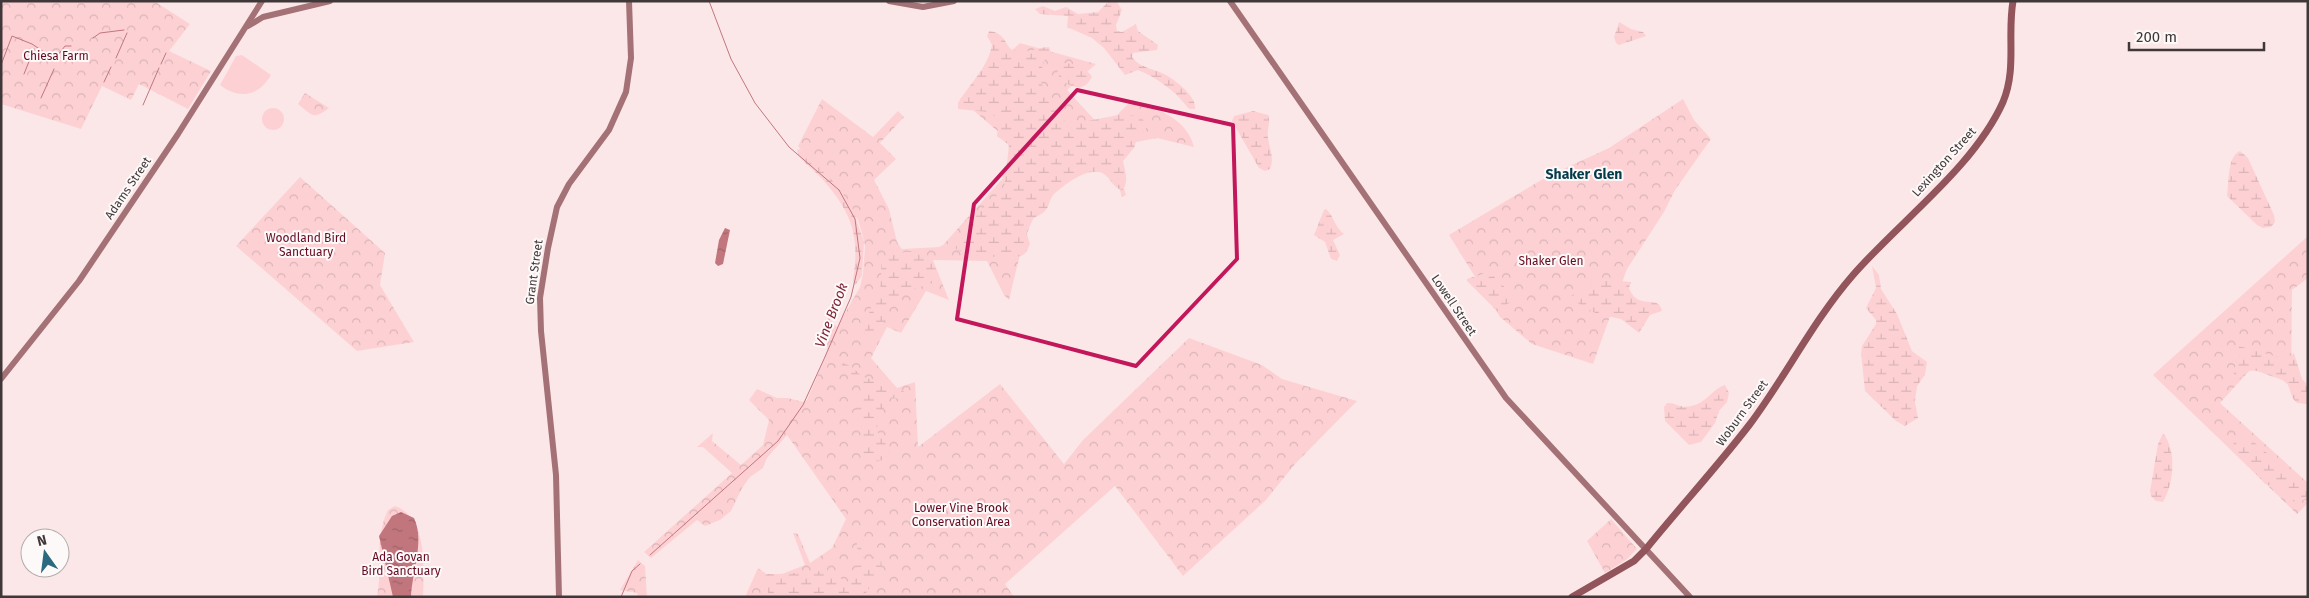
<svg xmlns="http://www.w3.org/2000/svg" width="2309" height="598" font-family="'Fira Sans',sans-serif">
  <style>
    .forest { fill: url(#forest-crowns) }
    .wetland { fill: url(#wetland-marsh) }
    .pitch { fill: #fdd1d4 }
    .water { fill: url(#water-ripples) }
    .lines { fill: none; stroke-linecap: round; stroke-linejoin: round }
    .stream { stroke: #c1767e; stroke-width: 1 }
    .secondary { stroke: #a47276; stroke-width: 6 }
    .primary { stroke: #91555b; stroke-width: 7 }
    .marked { fill: none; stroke: #c2185b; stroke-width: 4; stroke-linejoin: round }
    .labels { text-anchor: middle; stroke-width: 4; stroke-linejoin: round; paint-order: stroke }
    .park-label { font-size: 12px; fill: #660922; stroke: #fdf9f9 }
    .street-label { font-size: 12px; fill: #403838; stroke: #fdf9f9 }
    .neighbourhood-label { font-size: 14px; font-weight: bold; fill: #043c4c; stroke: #fdf9f9 }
    .water-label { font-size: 14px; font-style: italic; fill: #802637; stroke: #fdf9f9 }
  </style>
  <defs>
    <pattern id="forest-crowns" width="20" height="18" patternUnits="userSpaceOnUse" patternTransform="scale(1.25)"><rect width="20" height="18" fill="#fdd1d4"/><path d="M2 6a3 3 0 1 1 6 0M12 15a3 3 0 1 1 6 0" fill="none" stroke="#dab4b7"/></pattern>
    <pattern id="wetland-marsh" width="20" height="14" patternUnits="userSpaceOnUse" patternTransform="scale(1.25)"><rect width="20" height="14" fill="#fdd1d4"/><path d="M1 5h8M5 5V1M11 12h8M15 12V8" fill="none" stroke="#dab4b7"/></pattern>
    <pattern id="water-ripples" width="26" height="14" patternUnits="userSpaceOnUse" patternTransform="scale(1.25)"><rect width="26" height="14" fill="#c1767e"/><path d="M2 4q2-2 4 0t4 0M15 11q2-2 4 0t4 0" fill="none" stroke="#9e6268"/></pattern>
  </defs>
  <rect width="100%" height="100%" fill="#fce7e8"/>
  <g class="forest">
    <polygon points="1,1 154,1 190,24 169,51 211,71 188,109 139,84 131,100 102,86 81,129 1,104"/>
    <path d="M1020,43L1096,64L1067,90L1103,129L1132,100C1157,109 1187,118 1194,147L1157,138L1131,143L1118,170L1126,195L1122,197L1111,163C1096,169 1079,173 1065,181C1029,200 1018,264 1009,300L1004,295L987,261L933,260L949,300L926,291L901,333L887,327L871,358L897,388L915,382L918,447L1000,384L1064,464L1083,440L1189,338L1262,365L1282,379L1357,401L1295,464L1266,500L1183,576L1115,486L1005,584L1014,597H745L758,568L772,578L805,565L793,533L798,534L810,563L832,548L846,519L787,435L767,458L763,468L750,477L742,488L731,511L720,520L705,526L697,520L651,558L644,552L732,473L703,447H697L713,433L712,441L741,465L763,445L769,420L749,400L757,389L777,398H788L803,402L807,400L827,353L828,317L837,327L860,287L863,274L865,246L862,233L858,220L798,146L822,99L873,137L898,111L904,117L880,143L896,159L874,180L889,209L897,242L902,249L939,247L943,245L1003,178L1001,174L1013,153L1001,134L960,99Z"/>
    <path d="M305,93L329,108C313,120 313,116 298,104Z"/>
    <polygon points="1683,99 1694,120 1711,139 1675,190 1664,212 1627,269 1593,364 1532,344 1500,317 1449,235 1548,176 1609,148"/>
    <polygon points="300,177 385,253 380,285 414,342 357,351 236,246"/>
    <polygon points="2308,236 2308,278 2292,290 2291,383 2251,369 2220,403 2308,483 2308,503 2297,514 2153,375"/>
    <path d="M395,506C428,517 424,569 423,597H377C383,567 374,538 388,510Z"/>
    <polygon points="1611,519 1637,549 1626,560 1605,573 1587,541"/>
    <polygon points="638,560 645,566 647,597 638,597 637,593 620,590"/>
  </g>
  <g class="wetland">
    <path d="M1108,2H1117L1122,10L1116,25L1117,31L1122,32L1136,24L1138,31L1158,45L1157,50L1133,53L1132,57C1141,69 1154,68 1166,75C1177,81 1197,97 1195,109H1189C1175,91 1159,79 1138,70L1125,75L1104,48L1092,38L1067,27L1068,16L1040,14L1035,9L1043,6L1055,11L1066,7L1078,14L1098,12Z"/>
    <polygon points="1619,22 1631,29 1643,32 1646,36 1619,45 1616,43 1614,37"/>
    <path d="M989,31C1007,33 1005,47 1013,50C1025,55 1037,47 1049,47L1051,52L1046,56L1039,77L1050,103L1065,121L1077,123L1123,114L1142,118L1147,126L1145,131L1137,138L1134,148L1123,161C1125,171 1129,181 1123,190C1112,189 1110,174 1099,172C1084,169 1064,185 1054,194C1049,199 1050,206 1045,211C1038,218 1028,218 1025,228L1030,244C1028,249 1026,254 1021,256C1009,259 965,256 956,249L955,243L976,215L1004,189L1009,145L997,136L999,119L988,112L958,109V103C970,83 987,69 992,45L987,36Z"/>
    <path d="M1062,63C1071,63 1089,69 1092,77C1090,80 1087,85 1084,86C1075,91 1060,81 1057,73Z"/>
    <path d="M1253,111L1268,115C1270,122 1269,123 1268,130C1266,144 1276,155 1270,169L1265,171L1259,168L1232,121L1234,116Z"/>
    <path d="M800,149L819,164L851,204L864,242L862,276L856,284L854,285L853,280C860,236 852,213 823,180C815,171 805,164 798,155L797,150Z"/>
    <path d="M2240,151L2248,158L2274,215L2275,222L2271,227L2263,228L2257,225L2227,196C2229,184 2227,156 2240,151Z"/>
    <path d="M1326,209C1334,216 1334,226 1344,234L1333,240L1340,255L1337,261L1331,259L1325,242L1314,235L1324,210Z"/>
    <path d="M910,251L924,252L936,269L939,281C918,288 897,290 886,314C884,319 884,324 882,330L871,337L864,334C869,319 868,305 880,294L882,257Z"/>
    <polygon points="1872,266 1879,275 1881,289 1897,314 1912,351 1927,362 1925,375 1917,386 1915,402 1918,418 1905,426 1896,421 1865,391 1861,353 1862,346 1876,324 1876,320 1866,308 1876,288"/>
    <polygon points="1486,273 1491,274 1514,296 1512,302 1495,309 1467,281 1467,279"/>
    <path d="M1602,279L1631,282L1629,288C1638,312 1659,293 1662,311L1650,315L1639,333L1621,319L1597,314L1569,298L1578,290L1588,288L1593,283Z"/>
    <path d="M2239,346L2285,359L2294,353L2302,379L2308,385V404L2297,403C2291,398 2291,392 2288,385C2282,377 2260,369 2250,371C2244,372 2243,378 2237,379L2233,372L2236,364L2241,359L2237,351Z"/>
    <path d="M841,363C852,363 856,373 864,377C878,383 897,384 908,395L905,400L890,397L886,402L876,430L888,447L889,455C882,463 871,464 863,456L861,422L856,410L858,404L871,392C865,380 845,375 841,363Z"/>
    <path d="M1725,385L1729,393L1727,402L1719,411L1715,423L1701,442L1689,445L1665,421L1664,407L1667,403C1676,402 1680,409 1691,406C1707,403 1712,389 1725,385Z"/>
    <path d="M2163,433C2177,451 2174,483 2163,502L2156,501L2151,496L2150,491L2158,444Z"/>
    <path d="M2234,437L2240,439L2249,438L2273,458L2292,483L2299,481L2305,482L2308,486L2307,498C2291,507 2290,498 2281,488L2265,484L2238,454L2232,440Z"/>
    <path d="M864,535V562L871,563L874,555L877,554C891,566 869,585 864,597H770L762,579L767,574C789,575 813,569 835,572L845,583L854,582L859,560L856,538Z"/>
  </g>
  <g class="pitch">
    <path d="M242,55L271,75C259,96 239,100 220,85L236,56Z"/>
    <circle cx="273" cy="119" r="11"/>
  </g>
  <g class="water">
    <polygon points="725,228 730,230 723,264 718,266 715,263 719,240"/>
    <path d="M401,512L414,518C425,541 412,572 411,597H393L379,536L392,516Z"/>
  </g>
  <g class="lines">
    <g class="stream">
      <polyline points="93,38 100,33 124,30"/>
      <polyline points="58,55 65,46 71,46"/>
      <polyline points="116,58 127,33"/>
      <polyline points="161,64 166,53"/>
      <polyline points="1,65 12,36 32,44 53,58"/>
      <polyline points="24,74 34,49"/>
      <polyline points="104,82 111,67"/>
      <polyline points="41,98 54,69"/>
      <polyline points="143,105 159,68"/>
      <polyline points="650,555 778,441 803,405 824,359 851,297 860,258 855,219 839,190 789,147 755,103 731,59 709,1"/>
      <polyline points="621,597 632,571 640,564"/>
    </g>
    <g class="secondary">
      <polyline points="889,1 923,7 954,1"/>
      <polyline points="1230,1 1506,398 1690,597"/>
      <polyline points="248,26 263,17 330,1"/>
      <polyline points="1,379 79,281 178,134 262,1"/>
      <polyline points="559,597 556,475 541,331 540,298 548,248 557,207 569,184 609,130 626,92 631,58 629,1"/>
    </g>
    <path class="primary" d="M1572,597L1634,561L1646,549C1680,507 1717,467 1750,424C1786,376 1813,321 1853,275C1900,221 1974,167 2003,102C2017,68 2007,36 2013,1"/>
  </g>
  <path class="marked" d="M1077,90L1233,125L1237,259L1136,366L957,319L974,204Z"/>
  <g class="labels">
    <g class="park-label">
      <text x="56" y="60">Chiesa Farm</text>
      <text x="306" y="242">Woodland Bird<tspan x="306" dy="14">Sanctuary</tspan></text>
      <text x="1551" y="265">Shaker Glen</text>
      <text x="961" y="512">Lower Vine Brook<tspan x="961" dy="14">Conservation Area</tspan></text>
      <text x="401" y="561">Ada Govan<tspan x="401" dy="14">Bird Sanctuary</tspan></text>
    </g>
    <g class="street-label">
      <text transform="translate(1944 162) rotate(-48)" y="4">Lexington Street</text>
      <text transform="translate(128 188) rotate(-56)" y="4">Adams Street</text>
      <text transform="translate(534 272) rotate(-82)" y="4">Grant Street</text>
      <text transform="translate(1454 305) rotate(56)" y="4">Lowell Street</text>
      <text transform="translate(1742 413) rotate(-54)" y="4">Woburn Street</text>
    </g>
    <g class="neighbourhood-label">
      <text x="1584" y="179">Shaker Glen</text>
    </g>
    <g class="water-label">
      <text transform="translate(831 315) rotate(-69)" y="5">Vine Brook</text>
    </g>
  </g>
  <rect width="2309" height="598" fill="none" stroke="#403838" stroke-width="5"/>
  <g transform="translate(45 553) rotate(346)"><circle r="24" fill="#fdf9f9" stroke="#b1acac"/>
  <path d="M0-4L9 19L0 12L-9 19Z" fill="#2b697f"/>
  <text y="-8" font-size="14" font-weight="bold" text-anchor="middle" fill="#403838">N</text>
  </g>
  <path d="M2129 42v8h135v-8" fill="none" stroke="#403838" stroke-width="2.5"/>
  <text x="2136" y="42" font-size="15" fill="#403838" stroke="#fdf9f9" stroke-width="4" paint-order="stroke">200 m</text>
</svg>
